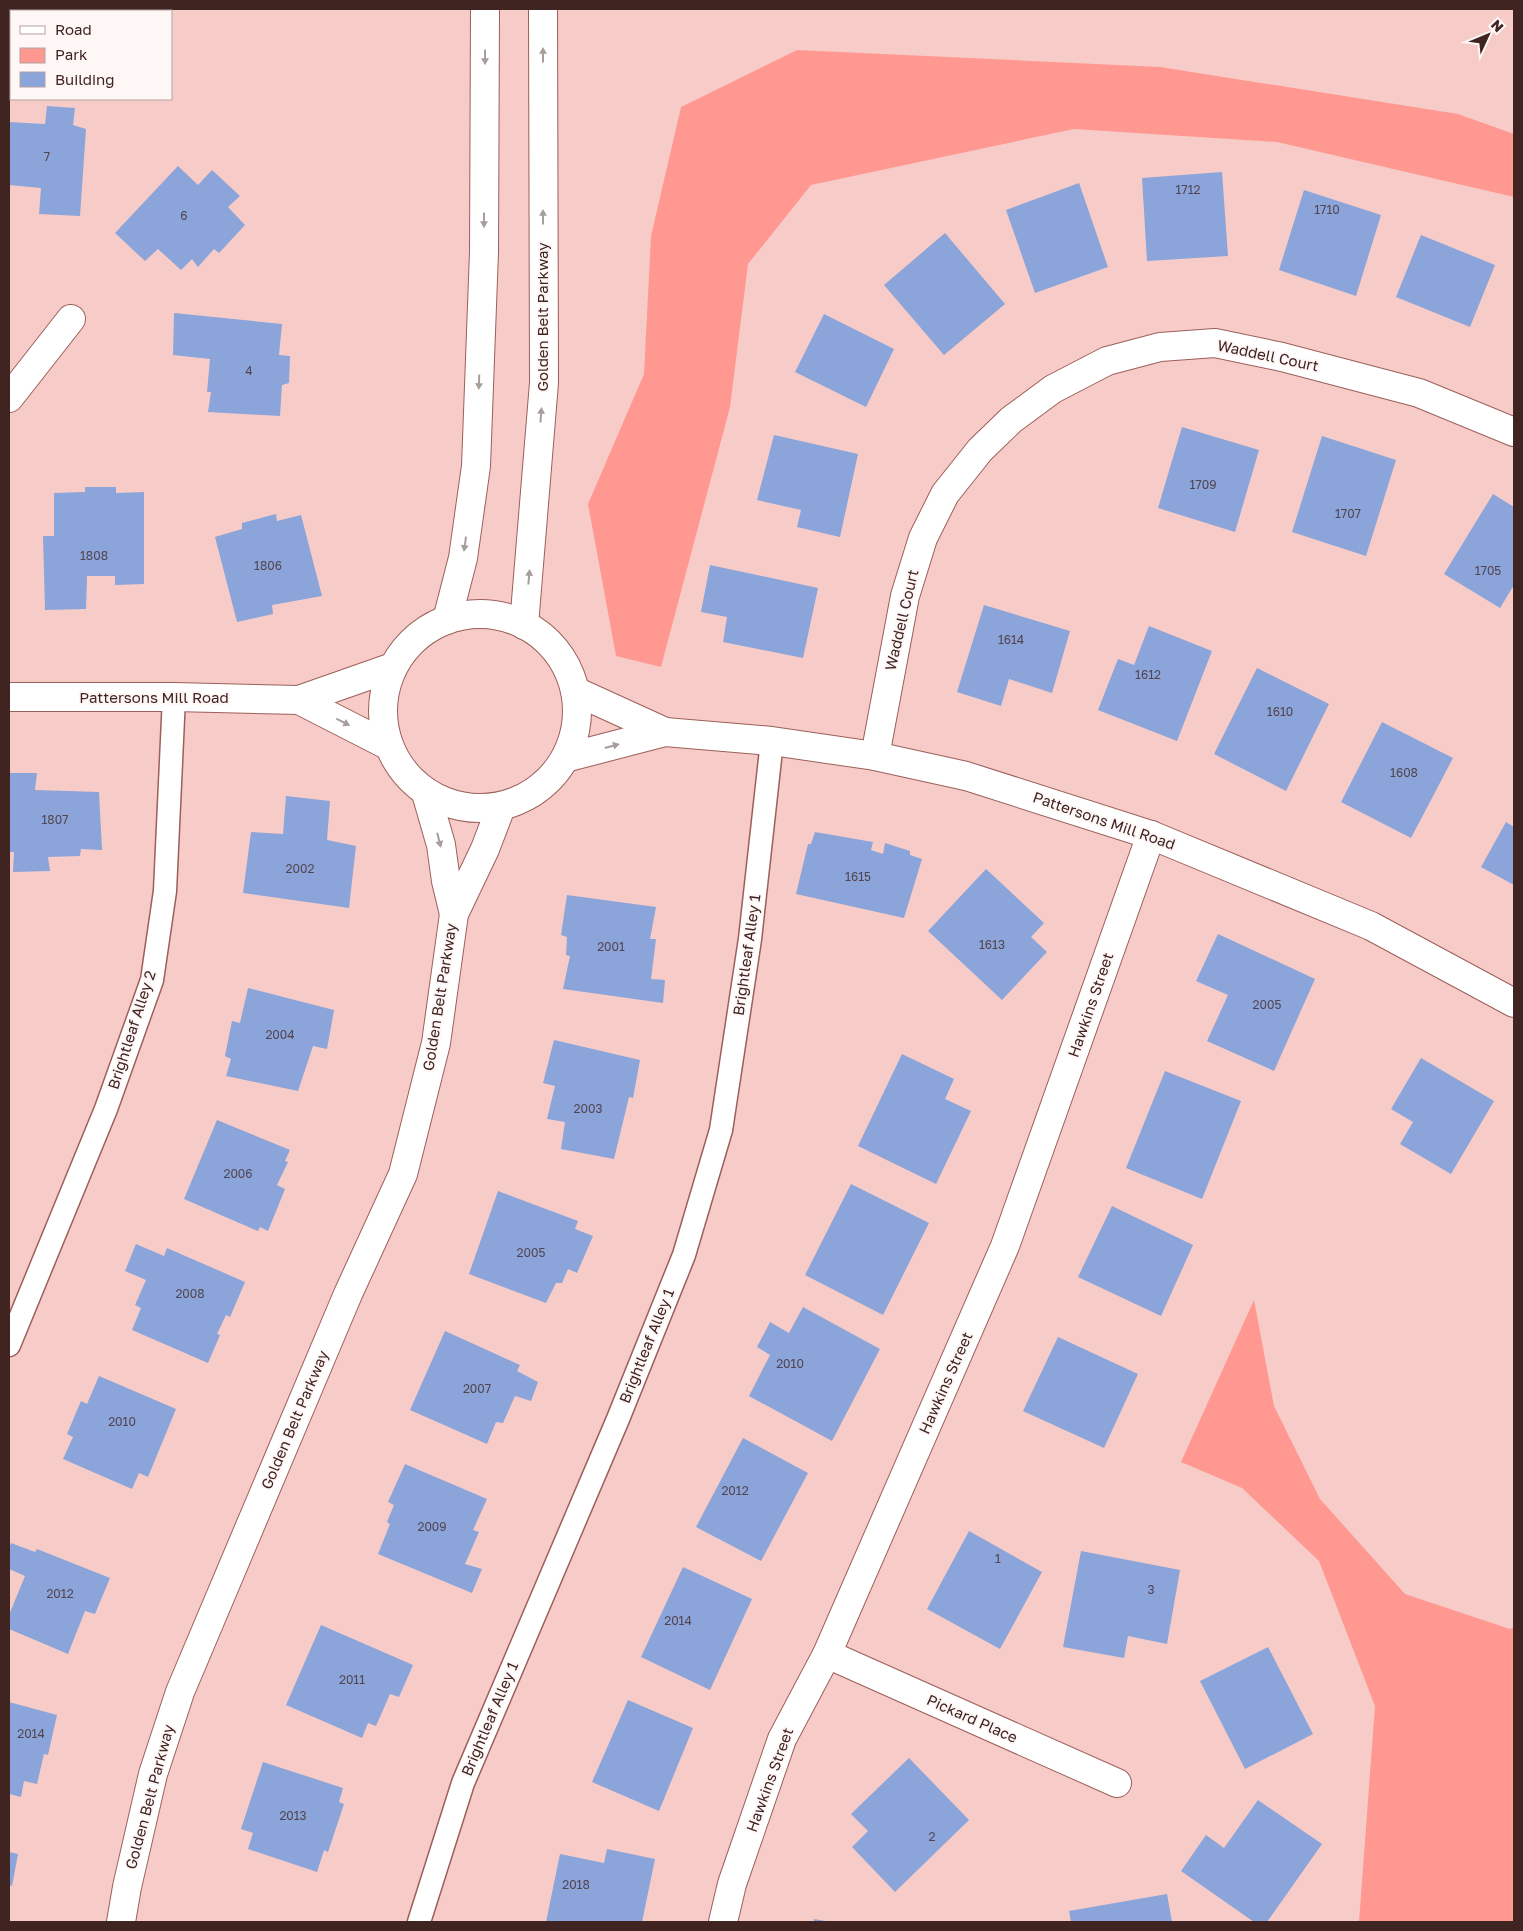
<svg xmlns="http://www.w3.org/2000/svg" width="1523" height="1931" font-family="'Golos Text',sans-serif">
  <style>
    .green { fill: #ff9891 }
    .building { fill: #8ba4d9 }
    .lines { fill: none; stroke-linecap: round; stroke-linejoin: round }
    .service-casing { stroke: #9c5f5a; stroke-width: 25 }
    .minor-casing { stroke: #9c5f5a; stroke-width: 30 }
    .service { stroke: #fff; stroke-width: 22 }
    .minor { stroke: #fff; stroke-width: 28 }
    .oneway { fill: #a99c9c }
    .labels { text-anchor: middle; stroke-width: 4; stroke-linejoin: round; paint-order: stroke }
    .number-label { font-size: 12px; fill: #524450 }
    .street-label { font-size: 15px; fill: #3f2422; stroke: #fef7f6 }
  </style>
  <rect width="100%" height="100%" fill="#f7ccc8"/>
  <g class="green">
    <polygon points="797,50 1160,67 1458,114 1514,134 1514,197 1277,142 1074,129 811,185 748,264 730,407 661,667 616,656 588,504 644,374 651,236 681,107"/>
    <polygon points="1254,1300 1274,1406 1320,1499 1405,1594 1510,1629 1514,1627 1514,1922 1359,1922 1375,1706 1319,1561 1242,1488 1181,1462"/>
  </g>
  <g class="building">
    <polygon points="47,106 75,108 73,125 86,129 80,216 39,214 41,188 9,185 9,122 45,124"/>
    <polygon points="178,166 198,185 212,170 240,196 228,207 245,225 219,253 214,249 198,267 192,259 181,270 158,249 145,261 115,233"/>
    <polygon points="1222,172 1228,256 1147,261 1142,178"/>
    <polygon points="1079,183 1108,267 1035,293 1006,210"/>
    <polygon points="1304,190 1381,215 1356,296 1279,270"/>
    <polygon points="945,233 1005,304 944,355 884,285"/>
    <polygon points="1421,235 1495,265 1470,327 1396,297"/>
    <polygon points="174,313 282,324 279,355 290,356 289,383 282,385 280,416 208,412 211,392 207,392 210,359 173,355"/>
    <polygon points="824,314 894,349 866,407 795,372"/>
    <polygon points="1182,427 1259,450 1235,532 1158,508"/>
    <polygon points="774,435 858,454 840,537 797,527 801,510 757,500"/>
    <polygon points="1322,436 1396,460 1366,556 1292,532"/>
    <polygon points="85,487 116,487 116,493 144,492 144,584 115,585 115,576 87,576 86,609 45,610 43,536 54,536 54,493 85,492"/>
    <polygon points="1493,494 1514,507 1514,585 1500,608 1444,574"/>
    <polygon points="276,514 277,521 301,515 322,596 272,605 273,614 237,622 215,537 242,529 242,523"/>
    <polygon points="710,565 818,588 803,658 723,642 727,617 701,612"/>
    <polygon points="984,605 1070,631 1052,693 1009,679 1001,706 957,692"/>
    <polygon points="1149,626 1212,651 1177,741 1098,710 1118,659 1134,665"/>
    <polygon points="1257,668 1329,704 1286,791 1214,754"/>
    <polygon points="1382,722 1453,758 1411,838 1341,802"/>
    <polygon points="9,773 37,773 35,790 99,792 102,850 81,849 80,856 48,857 50,871 13,872 14,852 9,852"/>
    <polygon points="286,796 330,801 327,840 356,846 349,908 243,893 251,832 283,834"/>
    <polygon points="1506,822 1514,827 1514,885 1481,867"/>
    <polygon points="815,832 873,842 871,850 883,854 885,843 910,851 910,855 922,859 904,918 796,894 808,844 811,844"/>
    <polygon points="986,869 1044,923 1031,937 1047,952 1002,1000 928,931"/>
    <polygon points="567,895 656,907 650,939 656,939 651,979 665,980 663,1003 563,989 570,956 566,955 567,937 561,935"/>
    <polygon points="1218,934 1315,979 1274,1071 1207,1041 1228,995 1196,981"/>
    <polygon points="248,988 334,1010 327,1049 313,1046 298,1091 226,1076 231,1059 225,1056 232,1021 240,1023"/>
    <polygon points="554,1040 640,1060 633,1098 629,1097 614,1159 561,1149 565,1122 547,1119 555,1086 543,1083"/>
    <polygon points="902,1054 954,1079 945,1099 971,1111 936,1184 858,1146"/>
    <polygon points="1421,1058 1494,1101 1451,1174 1400,1144 1413,1122 1391,1109"/>
    <polygon points="1165,1071 1241,1101 1202,1199 1126,1168"/>
    <polygon points="217,1120 290,1150 285,1161 288,1162 277,1185 285,1189 268,1231 260,1227 258,1231 184,1199"/>
    <polygon points="851,1184 929,1223 883,1315 805,1275"/>
    <polygon points="498,1191 578,1221 575,1229 593,1236 577,1273 568,1269 562,1283 556,1283 546,1303 469,1274"/>
    <polygon points="1112,1206 1193,1245 1161,1316 1078,1277"/>
    <polygon points="136,1244 164,1256 167,1248 245,1282 230,1317 226,1315 217,1334 220,1335 208,1363 132,1330 141,1308 135,1305 146,1280 125,1271"/>
    <polygon points="803,1307 880,1349 832,1441 749,1396 770,1355 757,1347 770,1322 789,1333"/>
    <polygon points="445,1331 520,1365 517,1371 538,1382 531,1401 515,1396 503,1423 496,1422 487,1444 410,1410"/>
    <polygon points="1058,1337 1138,1374 1104,1448 1023,1411"/>
    <polygon points="99,1376 176,1409 148,1477 139,1473 132,1489 63,1459 73,1437 67,1434 81,1401 87,1404"/>
    <polygon points="743,1438 808,1473 761,1561 696,1527"/>
    <polygon points="405,1464 487,1499 473,1530 479,1532 465,1564 482,1569 472,1593 378,1554 390,1524 387,1522 394,1505 388,1502"/>
    <polygon points="969,1531 1042,1572 1000,1649 927,1609"/>
    <polygon points="11,1543 35,1552 37,1549 110,1578 95,1614 85,1611 68,1654 9,1629 9,1615 25,1576 9,1569 9,1549"/>
    <polygon points="1081,1551 1180,1570 1167,1644 1128,1636 1124,1658 1063,1647"/>
    <polygon points="683,1567 752,1599 710,1690 641,1657"/>
    <polygon points="321,1625 413,1665 399,1697 390,1694 376,1726 368,1723 362,1738 286,1705"/>
    <polygon points="1268,1647 1313,1734 1245,1769 1200,1681"/>
    <polygon points="628,1700 693,1728 659,1811 592,1782"/>
    <polygon points="9,1702 57,1715 48,1755 44,1754 37,1784 24,1781 21,1797 9,1794"/>
    <polygon points="909,1758 969,1820 895,1892 852,1847 868,1831 851,1814"/>
    <polygon points="263,1762 343,1788 339,1802 344,1804 328,1852 324,1850 317,1872 248,1849 253,1833 241,1829"/>
    <polygon points="1258,1800 1322,1844 1267,1922 1254,1922 1181,1871 1206,1835 1224,1848"/>
    <polygon points="607,1849 655,1859 642,1922 546,1922 560,1854 604,1863"/>
    <polygon points="9,1852 18,1854 12,1886 9,1885"/>
    <polygon points="1167,1894 1172,1922 1071,1922 1069,1911"/>
    <polygon points="814,1919 826,1921 826,1922 814,1922"/>
  </g>
  <g class="lines">
    <g class="service-casing">
      <g id="service">
        <polyline points="9,1345 106,1109 152,980 165,891 174,697"/>
        <polyline points="419,1922 463,1783 618,1419 684,1255 721,1130 750,939 772,741"/>
      </g>
    </g>
    <g class="minor-casing">
      <g id="minor">
        <polyline points="9,398 71,319"/>
        <circle cx="480" cy="711" r="97"/>
        <polyline points="447,620 463,558 476,466 484,252 485,9"/>
        <polyline points="524,625 544,383 543,9"/>
        <polyline points="575,691 665,732"/>
        <polyline points="9,697 174,697 299,700 393,667"/>
        <polyline points="299,700 389,746"/>
        <polyline points="875,756 905,596 923,538 945,494 980,450 1011,420 1053,389 1107,361 1160,347 1215,343 1282,357 1419,393 1514,432"/>
        <polyline points="565,758 665,732 772,741 875,756 966,776 1151,835 1371,926 1514,1003"/>
        <polyline points="426,793 441,845 446,881 454,914"/>
        <polyline points="827,1654 1117,1783"/>
        <polyline points="121,1922 127,1887 153,1774 180,1692 348,1294 403,1174 436,1043 454,914 485,849 501,807"/>
        <polyline points="723,1922 732,1884 782,1739 827,1654 1005,1246 1151,835"/>
      </g>
    </g>
    <use href="#service" class="service"/>
    <use href="#minor" class="minor"/>
  </g>
  <defs><path id="oneway-solid" d="M-6-.8H1V-3.2L6.5 0L1 3.2V.8H-6Z" transform="scale(1.25)"/></defs>
  <g class="oneway">
    <use href="#oneway-solid" transform="translate(543 55) rotate(-90)"/>
    <use href="#oneway-solid" transform="translate(485 57) rotate(90)"/>
    <use href="#oneway-solid" transform="translate(543 217) rotate(-90)"/>
    <use href="#oneway-solid" transform="translate(484 220) rotate(90)"/>
    <use href="#oneway-solid" transform="translate(479 382) rotate(92)"/>
    <use href="#oneway-solid" transform="translate(541 415) rotate(-86)"/>
    <use href="#oneway-solid" transform="translate(465 544) rotate(98)"/>
    <use href="#oneway-solid" transform="translate(529 577) rotate(-85)"/>
    <use href="#oneway-solid" transform="translate(343 722) rotate(27)"/>
    <use href="#oneway-solid" transform="translate(612 746) rotate(-15)"/>
    <use href="#oneway-solid" transform="translate(439 840) rotate(76)"/>
  </g>
  <g class="labels">
    <g class="number-label">
      <text x="47" y="161">7</text>
      <text x="1188" y="194">1712</text>
      <text x="1327" y="214">1710</text>
      <text x="184" y="220">6</text>
      <text x="249" y="375">4</text>
      <text x="1203" y="489">1709</text>
      <text x="1348" y="518">1707</text>
      <text x="94" y="560">1808</text>
      <text x="268" y="570">1806</text>
      <text x="1488" y="575">1705</text>
      <text x="1011" y="644">1614</text>
      <text x="1148" y="679">1612</text>
      <text x="1280" y="716">1610</text>
      <text x="1404" y="777">1608</text>
      <text x="55" y="824">1807</text>
      <text x="300" y="873">2002</text>
      <text x="858" y="881">1615</text>
      <text x="992" y="949">1613</text>
      <text x="611" y="951">2001</text>
      <text x="1267" y="1009">2005</text>
      <text x="280" y="1039">2004</text>
      <text x="588" y="1113">2003</text>
      <text x="238" y="1178">2006</text>
      <text x="531" y="1257">2005</text>
      <text x="190" y="1298">2008</text>
      <text x="790" y="1368">2010</text>
      <text x="477" y="1393">2007</text>
      <text x="122" y="1426">2010</text>
      <text x="735" y="1495">2012</text>
      <text x="432" y="1531">2009</text>
      <text x="998" y="1563">1</text>
      <text x="1151" y="1594">3</text>
      <text x="60" y="1598">2012</text>
      <text x="678" y="1625">2014</text>
      <text x="352" y="1684">2011</text>
      <text x="31" y="1738">2014</text>
      <text x="293" y="1820">2013</text>
      <text x="932" y="1841">2</text>
      <text x="576" y="1889">2018</text>
    </g>
    <g class="street-label">
      <text transform="translate(543 317) rotate(-90)" y="5">Golden Belt Parkway</text>
      <text transform="translate(1268 356) rotate(12)" y="5">Waddell Court</text>
      <text transform="translate(902 620) rotate(-77)" y="5">Waddell Court</text>
      <text x="154" y="703">Pattersons Mill Road</text>
      <text transform="translate(1104 821) rotate(19)" y="5">Pattersons Mill Road</text>
      <text transform="translate(747 955) rotate(-82)" y="5">Brightleaf Alley 1</text>
      <text transform="translate(440 997) rotate(-81)" y="5">Golden Belt Parkway</text>
      <text transform="translate(1091 1005) rotate(-71)" y="5">Hawkins Street</text>
      <text transform="translate(132 1030) rotate(-72)" y="5">Brightleaf Alley 2</text>
      <text transform="translate(647 1346) rotate(-68)" y="5">Brightleaf Alley 1</text>
      <text transform="translate(946 1383) rotate(-66)" y="5">Hawkins Street</text>
      <text transform="translate(295 1420) rotate(-67)" y="5">Golden Belt Parkway</text>
      <text transform="translate(490 1719) rotate(-67)" y="5">Brightleaf Alley 1</text>
      <text transform="translate(972 1719) rotate(24)" y="5">Pickard Place</text>
      <text transform="translate(770 1780) rotate(-70)" y="5">Hawkins Street</text>
      <text transform="translate(150 1797) rotate(-75)" y="5">Golden Belt Parkway</text>
    </g>
  </g>
  <rect width="1523" height="1931" fill="none" stroke="#3f2422" stroke-width="20"/>
  <rect x="10" y="10" width="162" height="90" fill="#fef7f6" stroke="#b2a3a1"/>
  <rect x="20" y="26" width="25" height="8" fill="#ffffff" stroke="#b2a3a1"/>
  <text x="55" y="35" font-size="15" fill="#3f2422">Road</text>
  <rect x="20" y="48" width="25" height="15" fill="#ff9891" stroke="#b2a3a1"/>
  <text x="55" y="60" font-size="15" fill="#3f2422">Park</text>
  <rect x="20" y="72" width="25" height="15" fill="#8ba4d9" stroke="#b2a3a1"/>
  <text x="55" y="85" font-size="15" fill="#3f2422">Building</text>
  <g transform="translate(1488 35) rotate(46)" stroke="#fef7f6" stroke-width="4" paint-order="stroke">
  <path d="M0-4L9 19L0 12L-9 19Z" fill="#3f2422"/>
  <text y="-8" font-size="14" font-weight="bold" text-anchor="middle" fill="#3f2422">N</text>
  </g>
</svg>
